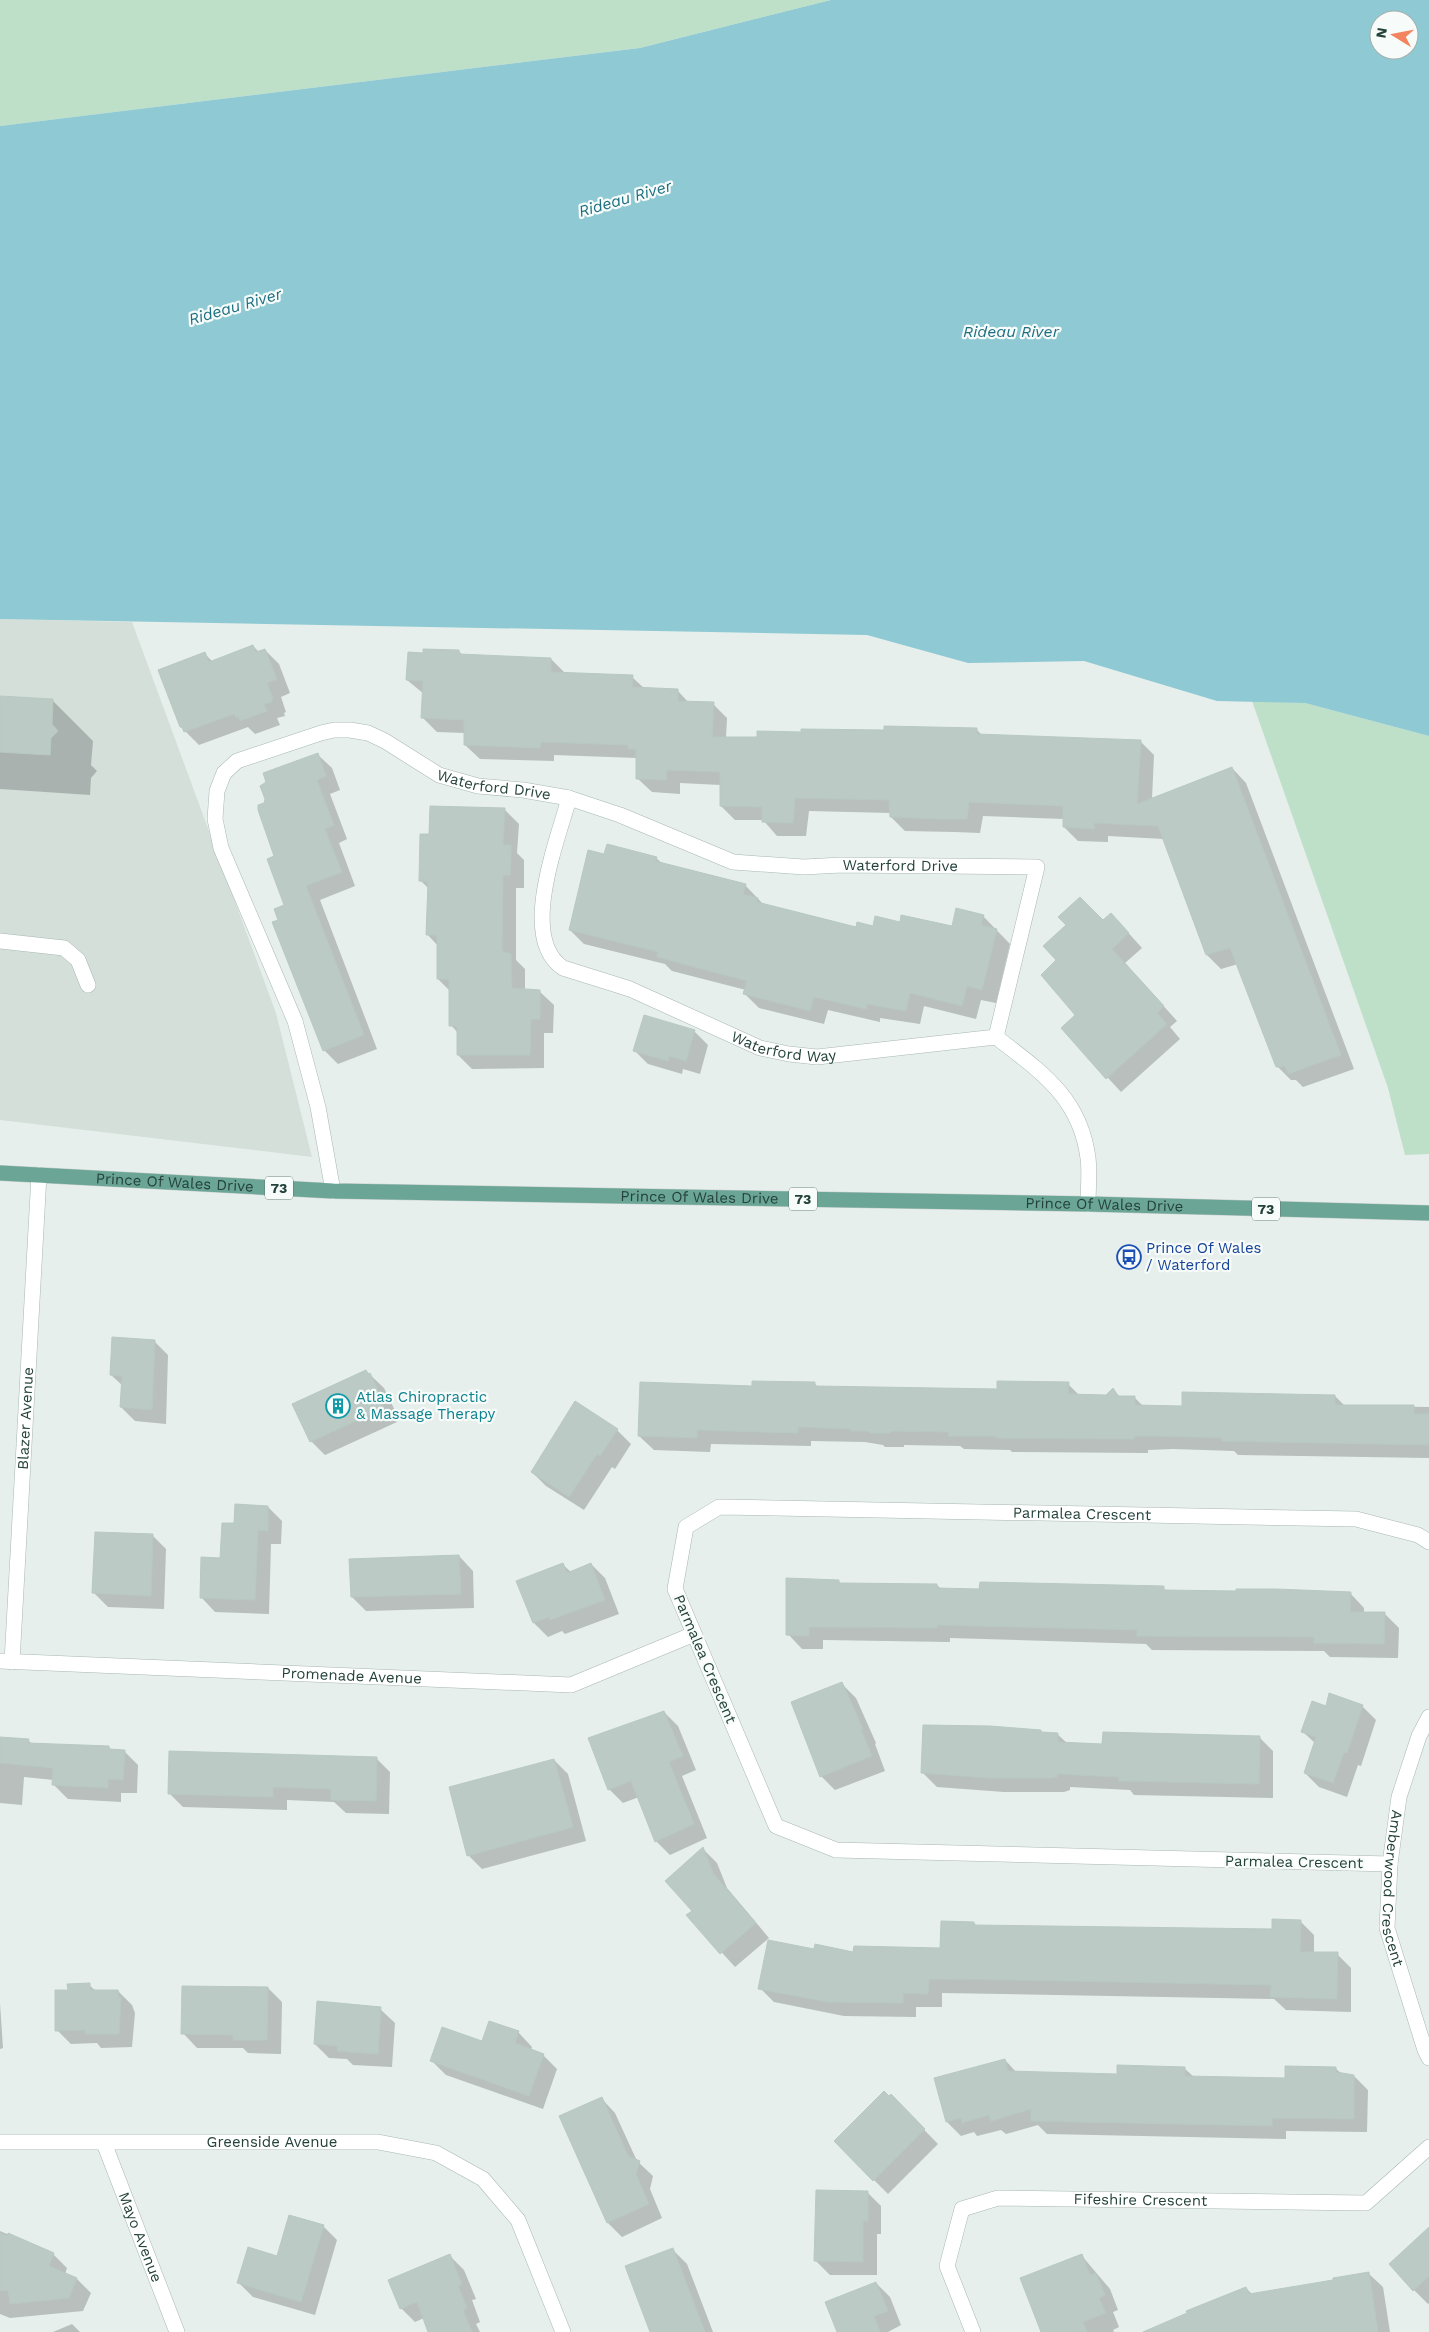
<svg xmlns="http://www.w3.org/2000/svg" width="1429" height="2332" font-family="'Work Sans',sans-serif">
  <style>
    .built { fill: #d4dfda }
    .green { fill: #bfe0c8 }
    .water { fill: #8ec9d4; fill-rule: evenodd }
    .shadow { fill: #0003 }
    .building { fill: #bbcac4; stroke: #b8c9c2 }
    .lines { fill: none; stroke-linecap: round; stroke-linejoin: round }
    .service-casing { stroke: #a8b8b2; stroke-width: 16 }
    .minor-casing { stroke: #a8b8b2; stroke-width: 16 }
    .tertiary-casing { stroke: #a8b8b2; stroke-width: 16 }
    .primary-casing { stroke: #c2cac8; stroke-width: 16 }
    .service { stroke: #fff; stroke-width: 15 }
    .minor { stroke: #fff; stroke-width: 15 }
    .tertiary { stroke: #fff; stroke-width: 15 }
    .primary { stroke: #6aa596; stroke-width: 15 }
    .labels { text-anchor: middle; stroke-width: 4.5; stroke-linejoin: round; paint-order: stroke }
    .shield { fill: #f7fbf9; stroke: #637a73; stroke-width: 1 }
    .shield-label { font-size: 14px; font-weight: bold; fill: #24423a }
    .street-label { font-size: 15px; fill: #24423a; stroke: #f7fbf9 }
    .transit-label { font-size: 15px; fill: #164399; stroke: #f7fbf9; text-anchor: start }
    .culture-label { font-size: 15px; fill: #0d838f; stroke: #f7fbf9; text-anchor: start }
    .water-label { font-size: 16px; font-style: italic; fill: #1c6f80; stroke: #f7fbf9 }
  </style>
  <rect width="100%" height="100%" fill="#e6efeb"/>
  <polygon class="built" points="0,619 132,622 276,1013 312,1157 0,1120"/>
  <g class="green">
    <polygon points="0,0 831,0 640,48 0,126"/>
    <polygon points="1252,701 1305,703 1429,736 1429,1154 1405,1155 1388,1088"/>
  </g>
  <path class="water" d="M831,0H1429V736L1305,703L1217,701L1084,661L968,663L867,635L0,619V126L640,48ZM1379,20H1409V50H1379Z"/>
  <g class="shadow">
    <polygon points="253,646 259,652 265,650 279,664 290,693 281,697 286,712 284,713 285,716 277,718 280,725 255,734 248,727 199,745 181,727 205,654 212,661"/>
    <polygon points="459,651 463,656 551,659 565,673 632,677 645,689 678,691 689,703 713,704 727,718 726,738 977,730 982,735 1140,741 1154,755 1152,799 1232,768 1246,783 1354,1069 1303,1087 1296,1080 1291,1080 1277,1066 1238,964 1221,969 1207,955 1164,839 1108,836 1108,842 1078,841 1064,827 1064,819 983,816 980,833 955,832 905,831 891,817 891,813 809,811 806,836 777,836 763,820 735,820 721,806 721,785 680,783 680,794 652,792 637,778 637,758 554,755 554,761 480,759 465,745 465,733 437,732 423,718 424,694 407,680"/>
    <polygon points="0,698 53,701 93,741 91,765 97,771 91,778 90,795 0,789"/>
    <polygon points="317,754 332,768 340,790 330,794 347,839 339,843 355,886 320,900 377,1049 338,1064 324,1050 279,921 286,905 265,804"/>
    <polygon points="505,810 519,824 517,853 524,860 524,888 516,888 516,960 525,969 525,990 539,991 554,1005 553,1033 544,1033 544,1068 472,1069 458,1055 458,1033 451,1025 450,991 438,979 438,946 427,934 429,889 421,881 430,836"/>
    <polygon points="605,855 656,858 663,864 745,885 763,904 857,928 901,923 953,928 983,916 1010,944 996,1003 981,1000 976,1019 924,1006 920,1024 880,1018 880,1022 828,1010 824,1024 759,1008 745,994 746,990 672,971 665,964 584,944 570,930"/>
    <polygon points="1103,922 1124,928 1142,948 1125,963 1177,1021 1170,1027 1180,1039 1121,1092 1062,1028 1077,1015 1058,961 1067,925"/>
    <polygon points="694,1031 708,1045 700,1074 683,1069 682,1074 648,1064 634,1050"/>
    <polygon points="154,1341 168,1355 166,1424 135,1421 121,1407 123,1386 111,1375"/>
    <polygon points="366,1371 384,1388 398,1417 395,1419 397,1422 325,1455 311,1441"/>
    <polygon points="814,1383 819,1388 999,1390 1068,1384 1080,1396 1106,1396 1113,1389 1120,1397 1134,1397 1144,1407 1183,1407 1335,1396 1345,1406 1429,1407 1429,1458 1238,1455 1234,1451 1173,1449 1148,1450 1148,1453 1012,1452 1010,1450 964,1449 960,1446 904,1445 904,1447 885,1447 883,1445 865,1442 811,1441 811,1446 711,1444 710,1452 654,1450 639,1436 753,1387"/>
    <polygon points="617,1430 631,1444 615,1469 612,1467 584,1510 546,1486 532,1472"/>
    <polygon points="268,1507 282,1521 281,1544 271,1544 269,1614 215,1612 201,1597 222,1559 235,1524"/>
    <polygon points="152,1535 166,1549 164,1609 108,1607 94,1593"/>
    <polygon points="459,1556 473,1571 474,1608 366,1611 352,1597"/>
    <polygon points="562,1564 571,1572 591,1564 605,1578 619,1614 565,1634 562,1631 548,1637 534,1623 518,1582"/>
    <polygon points="838,1581 841,1584 937,1585 941,1589 981,1590 1163,1588 1167,1592 1350,1593 1364,1608 1364,1613 1385,1614 1399,1628 1398,1658 1330,1657 1324,1651 1152,1650 1146,1644 950,1638 950,1642 823,1640 823,1649 802,1649 788,1634"/>
    <polygon points="842,1684 856,1698 876,1743 875,1744 885,1771 835,1790 821,1776"/>
    <polygon points="1362,1706 1376,1720 1361,1766 1358,1765 1347,1797 1319,1787 1305,1773 1315,1743 1303,1732 1326,1707"/>
    <polygon points="664,1712 678,1726 696,1770 682,1776 707,1838 670,1855 656,1841 639,1797 623,1803 609,1789"/>
    <polygon points="1041,1731 1043,1734 1057,1734 1067,1743 1104,1745 1259,1737 1273,1751 1273,1798 1134,1795 1130,1790 1070,1787 1070,1790 1064,1792 1004,1792 937,1787 923,1773"/>
    <polygon points="0,1738 28,1740 32,1744 109,1747 112,1751 124,1751 138,1765 137,1793 121,1793 121,1802 68,1799 54,1785 54,1780 24,1777 22,1805 0,1803"/>
    <polygon points="376,1758 390,1772 389,1814 346,1813 334,1802 287,1800 287,1810 183,1807 169,1793"/>
    <polygon points="554,1760 568,1774 586,1841 482,1869 468,1855"/>
    <polygon points="703,1849 717,1863 727,1888 769,1938 735,1967 688,1915 693,1911"/>
    <polygon points="1300,1921 1314,1935 1314,1953 1337,1954 1351,1968 1351,2012 1286,2010 1274,1999 942,1993 942,2007 916,2007 916,2017 844,2016 774,2002 760,1988 815,1950 855,1954 941,1949 974,1923 977,1926 1273,1930"/>
    <polygon points="89,1985 96,1991 118,1991 132,2005 135,2013 132,2047 101,2048 97,2043 71,2044 57,2030 69,1991"/>
    <polygon points="268,1988 282,2002 281,2054 248,2053 243,2048 197,2048 183,2033"/>
    <polygon points="0,2003 3,2048 0,2049"/>
    <polygon points="380,2009 395,2023 392,2067 353,2065 347,2059 329,2058 315,2044"/>
    <polygon points="518,2032 532,2047 531,2050 543,2055 557,2069 543,2109 446,2075 432,2061 482,2042"/>
    <polygon points="1005,2060 1017,2073 1118,2075 1184,2068 1194,2077 1286,2079 1335,2068 1342,2074 1354,2076 1368,2090 1367,2132 1286,2131 1286,2139 1047,2134 1038,2125 1006,2134 1001,2130 977,2136 974,2132 961,2136 947,2122 935,2079"/>
    <polygon points="891,2096 938,2144 888,2194 835,2141"/>
    <polygon points="601,2098 615,2113 637,2161 653,2176 650,2189 662,2218 622,2237 608,2223 561,2116"/>
    <polygon points="867,2192 881,2206 881,2234 877,2234 877,2275 830,2275 816,2261"/>
    <polygon points="323,2226 337,2240 315,2315 253,2297 239,2283"/>
    <polygon points="0,2231 53,2254 67,2268 65,2274 77,2279 91,2293 83,2311 10,2318 0,2314"/>
    <polygon points="1429,2233 1429,2303 1428,2304 1414,2290"/>
    <polygon points="673,2250 687,2264 713,2332 652,2332"/>
    <polygon points="450,2256 464,2270 476,2299 472,2300 480,2322 476,2324 480,2332 430,2332 424,2318 415,2322 401,2308"/>
    <polygon points="1082,2256 1110,2289 1118,2310 1113,2312 1119,2327 1113,2330 1114,2332 1054,2332"/>
    <polygon points="1368,2273 1383,2287 1390,2332 1166,2332 1246,2288 1253,2295 1335,2281"/>
    <polygon points="876,2283 890,2297 901,2325 888,2332 838,2332"/>
    <polygon points="72,2324 80,2332 53,2332"/>
  </g>
  <g class="building">
    <polygon points="253,645 256,652 265,649 277,679 267,683 273,698 271,699 272,702 264,704 267,711 240,721 238,716 236,717 234,714 184,732 182,727 180,727 158,670 205,652 209,662"/>
    <polygon points="423,649 459,650 459,654 551,658 551,672 633,675 632,687 678,689 678,701 714,702 712,737 757,737 757,731 801,732 801,729 884,730 884,726 977,728 977,734 1141,740 1137,804 1232,767 1341,1055 1288,1074 1285,1066 1276,1067 1230,948 1206,955 1158,826 1094,823 1094,829 1063,827 1063,806 969,802 967,819 941,819 890,817 889,800 795,798 793,823 762,822 762,807 720,806 720,772 667,770 666,780 636,779 636,749 628,749 628,745 541,742 540,748 464,745 464,720 421,718 423,681 406,680 408,652 423,653"/>
    <polygon points="0,696 53,699 52,724 58,731 51,738 50,755 0,752"/>
    <polygon points="318,753 326,776 317,780 334,825 325,829 342,872 306,886 364,1035 323,1051 272,922 278,920 274,909 284,905 267,859 274,856 258,810 258,805 264,803 265,799 260,786 266,782 263,773"/>
    <polygon points="430,806 505,808 503,845 511,845 511,860 510,875 503,875 502,951 511,954 512,988 540,990 540,1019 531,1019 530,1055 457,1055 457,1026 449,1026 449,979 437,979 437,935 426,935 428,882 419,881 420,834 429,834"/>
    <polygon points="607,844 657,857 655,861 746,884 743,894 758,898 757,902 856,927 857,922 873,926 875,916 900,922 901,915 952,926 956,908 984,915 981,925 997,929 982,990 967,986 962,1006 910,993 906,1011 867,1004 866,1009 814,997 810,1011 743,994 747,981 657,957 658,952 569,930 588,850 604,854"/>
    <polygon points="1080,897 1103,920 1111,913 1129,933 1112,949 1164,1006 1157,1013 1167,1024 1106,1079 1061,1028 1075,1015 1041,975 1056,960 1043,946 1066,925 1058,917"/>
    <polygon points="644,1015 695,1030 686,1061 669,1056 668,1061 633,1051"/>
    <polygon points="112,1337 155,1340 152,1410 120,1407 122,1376 110,1375"/>
    <polygon points="366,1370 368,1374 370,1373 384,1403 382,1404 384,1408 310,1442 292,1404"/>
    <polygon points="752,1381 815,1382 815,1386 997,1389 997,1381 1069,1382 1068,1394 1106,1395 1113,1388 1118,1396 1135,1396 1135,1405 1182,1406 1182,1392 1335,1395 1335,1405 1414,1405 1414,1414 1429,1414 1429,1445 1222,1441 1222,1438 1158,1436 1134,1436 1134,1439 996,1438 997,1436 948,1436 949,1432 891,1431 890,1433 870,1433 870,1431 851,1431 851,1429 798,1427 798,1433 697,1430 697,1438 638,1436 640,1382 752,1386"/>
    <polygon points="575,1401 618,1429 600,1456 597,1454 569,1497 531,1472"/>
    <polygon points="235,1504 268,1506 268,1531 258,1530 255,1600 200,1598 201,1557 220,1558 222,1523 234,1523"/>
    <polygon points="95,1532 153,1534 151,1596 92,1593"/>
    <polygon points="459,1555 461,1594 351,1597 349,1559"/>
    <polygon points="563,1563 567,1573 591,1563 605,1600 550,1620 549,1617 533,1623 516,1581"/>
    <polygon points="786,1578 839,1580 839,1583 937,1584 937,1588 979,1589 980,1582 1164,1586 1164,1590 1236,1591 1236,1589 1276,1589 1351,1592 1350,1612 1385,1612 1384,1644 1314,1643 1314,1637 1137,1636 1137,1630 937,1625 937,1628 809,1627 809,1636 786,1635"/>
    <polygon points="842,1682 863,1729 861,1730 872,1756 820,1777 791,1702"/>
    <polygon points="1329,1693 1363,1705 1347,1753 1344,1752 1333,1783 1304,1773 1316,1737 1301,1732 1312,1701 1326,1706"/>
    <polygon points="664,1711 683,1756 669,1762 694,1824 655,1842 631,1781 608,1790 588,1738"/>
    <polygon points="923,1725 990,1726 1041,1730 1041,1732 1058,1733 1058,1742 1102,1744 1103,1732 1260,1736 1259,1784 1119,1781 1119,1777 1057,1774 1057,1777 1050,1778 989,1778 921,1773"/>
    <polygon points="0,1737 29,1739 28,1743 109,1746 109,1749 125,1750 123,1780 108,1779 108,1788 52,1785 53,1768 0,1763"/>
    <polygon points="169,1751 377,1757 376,1801 331,1800 331,1789 273,1787 273,1797 168,1794"/>
    <polygon points="554,1759 573,1827 467,1856 449,1787"/>
    <polygon points="703,1847 713,1873 756,1923 720,1954 686,1915 692,1911 665,1881"/>
    <polygon points="1272,1919 1301,1920 1300,1952 1338,1952 1337,1999 1270,1997 1271,1985 1011,1980 929,1979 928,1994 903,1993 903,2003 829,2002 758,1989 768,1940 814,1949 815,1944 853,1952 854,1946 940,1948 941,1921 974,1922 974,1925 1272,1929"/>
    <polygon points="90,1983 90,1990 118,1990 119,1998 121,1998 119,2034 86,2034 85,2030 55,2031 55,1990 68,1990 67,1984"/>
    <polygon points="182,1986 268,1987 267,2040 233,2040 233,2035 181,2034"/>
    <polygon points="317,2001 381,2007 378,2054 337,2051 338,2046 314,2044"/>
    <polygon points="489,2021 519,2031 515,2043 544,2054 529,2096 430,2061 442,2027 482,2041"/>
    <polygon points="1005,2059 1008,2071 1117,2074 1117,2065 1185,2067 1185,2076 1285,2078 1285,2066 1336,2067 1336,2072 1354,2075 1354,2119 1272,2118 1272,2126 1031,2121 1031,2109 991,2121 989,2115 962,2123 961,2118 946,2122 934,2078"/>
    <polygon points="884,2091 889,2096 891,2094 925,2129 873,2181 834,2141"/>
    <polygon points="602,2097 628,2156 640,2161 636,2174 649,2204 607,2223 559,2116"/>
    <polygon points="816,2190 868,2191 868,2221 863,2221 863,2262 814,2261"/>
    <polygon points="289,2215 324,2225 301,2302 237,2283 248,2247 277,2256"/>
    <polygon points="1429,2227 1429,2276 1413,2291 1389,2264"/>
    <polygon points="0,2233 7,2236 8,2233 54,2253 49,2266 77,2278 69,2298 10,2304 8,2290 0,2291"/>
    <polygon points="673,2248 705,2332 650,2332 625,2266"/>
    <polygon points="450,2254 462,2284 458,2286 467,2308 463,2310 472,2332 428,2332 417,2302 400,2309 388,2280"/>
    <polygon points="1082,2254 1090,2275 1096,2273 1105,2295 1099,2298 1106,2313 1083,2322 1087,2332 1041,2332 1020,2278"/>
    <polygon points="1369,2272 1378,2332 1143,2332 1187,2313 1186,2311 1246,2287 1249,2294 1333,2280 1333,2278"/>
    <polygon points="876,2282 888,2311 874,2316 880,2332 837,2332 825,2302"/>
  </g>
  <g class="lines">
    <g class="service-casing">
      <polyline id="service" points="0,941 64,948 78,960 88,985"/>
    </g>
    <g class="minor-casing">
      <g id="minor">
        <path id="s1" d="M569,798C558,840 518,938 563,968L630,989L760,1048L789,1054L817,1057L996,1037C1041,1072 1080,1097 1088,1158C1090,1173 1088,1189 1088,1204"/>
        <path id="s2" d="M333,1191L318,1107L295,1021L221,848L215,819L217,791L224,773L237,761L321,733L334,730H350L368,733L385,741L439,775L478,786L523,790L569,798L620,815L733,862L804,867L841,865L1037,867L996,1037"/>
        <path id="s3" d="M0,1661L571,1685L694,1634"/>
        <path id="s4" d="M12,1662L39,1175"/>
        <path id="s5" d="M1390,1864L836,1850L776,1826L675,1589L686,1527L719,1507L1356,1519L1418,1535L1429,1542"/>
        <path id="s6" d="M0,2142H378L436,2153L483,2179L518,2220L563,2332"/>
        <path id="s7" d="M104,2143L177,2332"/>
        <path id="s8" d="M973,2332L947,2266L962,2209L998,2198L1366,2203L1429,2147"/>
      </g>
    </g>
    <g class="tertiary-casing">
      <g id="tertiary">
        <path id="s9" d="M1429,1717L1419,1736L1399,1797L1390,1864L1387,1928L1425,2050L1429,2058"/>
      </g>
    </g>
    <g class="primary-casing">
      <g id="primary">
        <path id="s10" d="M0,1173L333,1191L1088,1204L1429,1213"/>
      </g>
    </g>
    <use href="#service" class="service"/>
    <use href="#minor" class="minor"/>
    <use href="#tertiary" class="tertiary"/>
    <use href="#primary" class="primary"/>
  </g>
  <defs>
    <g id="bus-ring" transform="scale(1.25)"><circle r="9.5" fill="#f7fbf9" stroke="#1a4fb4" stroke-width="1.5"/><path d="M-5-6H5V4H4V6H2V4H-2V6H-4V4H-5ZM-3.5-4V0h7V-4ZM-3.5 1.2v1.5H-2V1.2ZM2 1.2v1.5H3.5V1.2Z" fill="#1a4fb4"/></g>
    <g id="building-ring" transform="scale(1.25)"><circle r="9.5" fill="#f7fbf9" stroke="#0f9aa8" stroke-width="1.5"/><path d="M-4-6H4V6H1V3H-1V6H-4ZM-2.5-4.3h1.7v1.8h-1.7ZM.8-4.3h1.7v1.8H.8ZM-2.5-1h1.7V.8h-1.7ZM.8-1h1.7V.8H.8Z" fill="#0f9aa8"/></g>
  </defs>
  <g fill-rule="evenodd">
    <use href="#bus-ring" x="1129" y="1257"/>
    <use href="#building-ring" x="338" y="1406"/>
  </g>
  <g class="labels">
    <g class="shield">
      <rect x="265" y="1176.5" width="28" height="23" rx="4"/>
      <rect x="789" y="1187.5" width="28" height="23" rx="4"/>
      <rect x="1252" y="1197.5" width="28" height="23" rx="4"/>
    </g>
    <g class="shield-label">
      <text x="279" y="1193">73</text>
      <text x="803" y="1204">73</text>
      <text x="1266" y="1214">73</text>
    </g>
    <g class="street-label">
      <text dy="5" stroke="none"><textPath href="#s2" startOffset="732">Waterford Drive</textPath></text>
      <text dy="5" stroke="none"><textPath href="#s2" startOffset="1152">Waterford Drive</textPath></text>
      <text dy="5" stroke="none"><textPath href="#s1" startOffset="416">Waterford Way</textPath></text>
      <text dy="5" stroke="none"><textPath href="#s10" startOffset="175">Prince Of Wales Drive</textPath></text>
      <text dy="5" stroke="none"><textPath href="#s10" startOffset="700">Prince Of Wales Drive</textPath></text>
      <text dy="5" stroke="none"><textPath href="#s10" startOffset="1105">Prince Of Wales Drive</textPath></text>
      <text dy="5" stroke="none"><textPath href="#s4" startOffset="244">Blazer Avenue</textPath></text>
      <text dy="5" stroke="none"><textPath href="#s5" startOffset="1341">Parmalea Crescent</textPath></text>
      <text transform="translate(705 1659) rotate(67)" y="5">Parmalea Crescent</text>
      <text dy="5" stroke="none"><textPath href="#s3" startOffset="352">Promenade Avenue</textPath></text>
      <text transform="translate(1294 1862) rotate(1)" y="5">Parmalea Crescent</text>
      <text dy="5" stroke="none"><textPath href="#s9" startOffset="178">Amberwood Crescent</textPath></text>
      <text dy="5" stroke="none"><textPath href="#s6" startOffset="272">Greenside Avenue</textPath></text>
      <text dy="5" stroke="none"><textPath href="#s8" startOffset="310">Fifeshire Crescent</textPath></text>
      <text dy="5" stroke="none"><textPath href="#s7" startOffset="101">Mayo Avenue</textPath></text>
    </g>
    <g class="transit-label">
      <text x="1146" y="1253">Prince Of Wales<tspan x="1146" dy="17">/ Waterford</tspan></text>
    </g>
    <g class="culture-label">
      <text x="356" y="1402">Atlas Chiropractic<tspan x="356" dy="17">&amp; Massage Therapy</tspan></text>
    </g>
    <g class="water-label">
      <text transform="translate(625 198) rotate(-16)" y="6">Rideau River</text>
      <text transform="translate(235 306) rotate(-16)" y="6">Rideau River</text>
      <text x="1011" y="337">Rideau River</text>
    </g>
  </g>
  <g transform="translate(1394 35) rotate(280)"><circle r="24" fill="#f7fbf9" stroke="#a3b1ad"/>
  <path d="M0-4L9 19L0 12L-9 19Z" fill="#f4845f"/>
  <text y="-8" font-size="14" font-weight="bold" text-anchor="middle" fill="#24423a">N</text>
  </g>
</svg>
